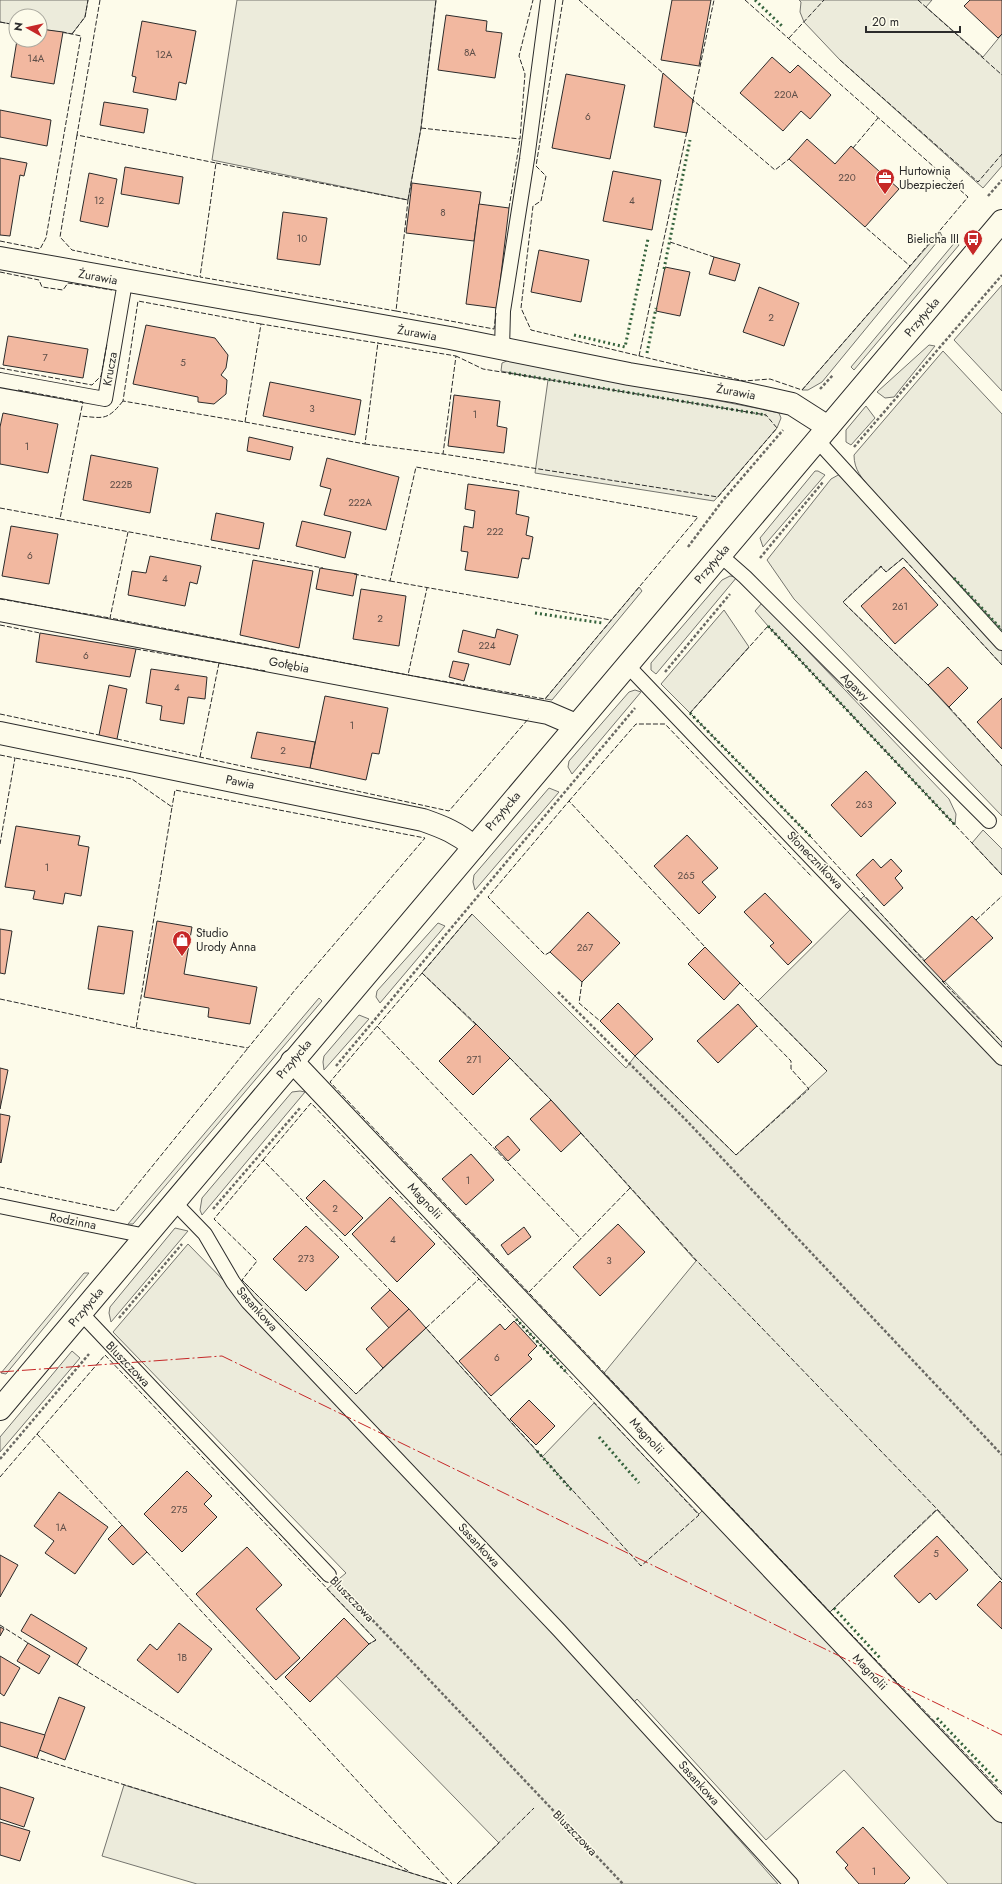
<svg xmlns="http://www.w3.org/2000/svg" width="1002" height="1884" font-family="Jost,sans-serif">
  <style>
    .green { fill: #ecebdb; stroke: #74746e }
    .building { fill: #f2b8a0; stroke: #2b2b2b }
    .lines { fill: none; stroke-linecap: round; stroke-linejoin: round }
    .service-casing { stroke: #2b2b2b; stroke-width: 16 }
    .minor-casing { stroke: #2b2b2b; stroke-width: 24 }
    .secondary-casing { stroke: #2b2b2b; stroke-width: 24 }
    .path { stroke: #6a6964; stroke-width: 2.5; stroke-dasharray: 3 2; stroke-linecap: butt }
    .service { stroke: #fdfbea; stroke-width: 14 }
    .minor { stroke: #fdfbea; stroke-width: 22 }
    .secondary { stroke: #fdfbea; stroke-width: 22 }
    .hedge { stroke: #34623c; stroke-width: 3; stroke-dasharray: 2 3; stroke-linecap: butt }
    .fence { stroke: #2b2b2b; stroke-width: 1; stroke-dasharray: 5 2; stroke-linecap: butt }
    .power { stroke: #c62828; stroke-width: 1; stroke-dasharray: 14 3 2 3; stroke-linecap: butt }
    .labels { text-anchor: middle; stroke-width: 3; stroke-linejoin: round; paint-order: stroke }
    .number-label { font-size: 10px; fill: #5d4e48 }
    .poi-label { font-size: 12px; fill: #2b2b2b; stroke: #fdfbea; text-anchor: start }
    .street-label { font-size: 12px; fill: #2b2b2b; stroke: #fdfbea }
  </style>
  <rect width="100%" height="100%" fill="#fdfbea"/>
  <g class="green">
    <polygon points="0,0 88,0 85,17 72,34 40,29 40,16 16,16 16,25 0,22"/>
    <polygon points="237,0 436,0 421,128 408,200 212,160"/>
    <polygon points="799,0 932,0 926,7 983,57 1002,34 1002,166 983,188 840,60 804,22 800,12 801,2"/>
    <polygon points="940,232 942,236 822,382 808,390 802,390"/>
    <polygon points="956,241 959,245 854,370 851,367"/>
    <polygon points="1002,285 1002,391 954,340"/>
    <polygon points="929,345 935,346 894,397 885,398 877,392"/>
    <path d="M943,351L1002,414V630L871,489C862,478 854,470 854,455Z"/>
    <polygon points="509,360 761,409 779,413 781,418 777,428 714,501 535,473 548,380 501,371 502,363"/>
    <polygon points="866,406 875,418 851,445 846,442 846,430"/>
    <polygon points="815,471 818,471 825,475 763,547 760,538"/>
    <polygon points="840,474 1002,651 1002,665 903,558 886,572 881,567 843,602 928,685 1002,766 1002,816 794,599 767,560 831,479"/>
    <polygon points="730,576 737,577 656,674 651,670 651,663 722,580"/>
    <polygon points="639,587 642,591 552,700 545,699"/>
    <polygon points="762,603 949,799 956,814 955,825 768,626 755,611"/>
    <polygon points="724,610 749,647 690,713 661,684"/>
    <polygon points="635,690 641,692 572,774 568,767 569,761 629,692"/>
    <polygon points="549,788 559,792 475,890 473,882 474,875"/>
    <polygon points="983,830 1002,849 1002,875 972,843"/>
    <polygon points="864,896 1002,1042 1002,1580 937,1510 830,1612 604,1373 696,1261 551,1100 510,1058 422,973 472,914 626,1068 635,1056 736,1155 827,1071 758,1001"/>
    <polygon points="438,923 445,926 380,1003 376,997 377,991"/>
    <polygon points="319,998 322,1001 133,1224 128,1224"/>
    <polygon points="359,1015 369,1019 324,1070 323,1062 324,1056"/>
    <polygon points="300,1091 305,1092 202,1215 200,1210 202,1198 292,1092"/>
    <polygon points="175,1228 188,1231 111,1322 109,1313 110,1307"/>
    <polygon points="188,1244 233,1290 242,1280 356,1394 426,1328 542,1457 594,1403 699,1514 704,1509 1002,1824 1002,1884 948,1884 844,1770 766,1840 637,1699 626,1711 778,1884 457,1884 499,1843 336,1676 369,1644 376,1640 327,1589 346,1573 113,1332"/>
    <polygon points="84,1273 89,1273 6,1374 1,1373"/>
    <polygon points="72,1351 80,1358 0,1452 0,1437"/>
    <polygon points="124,1785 447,1884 197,1884 102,1856"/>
  </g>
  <g class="building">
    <polygon points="672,0 711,0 699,66 661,60"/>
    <polygon points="970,0 1002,0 1002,34 998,38 964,6"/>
    <polygon points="446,15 487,21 486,31 502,33 495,78 438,70"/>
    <polygon points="142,21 196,31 186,84 179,82 176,100 133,92 136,77 132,76"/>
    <polygon points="40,29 63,32 54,84 11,77 17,40 40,40"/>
    <polygon points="772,57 790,73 798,65 831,95 810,119 801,111 783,131 740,93"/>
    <polygon points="663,73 693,100 687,133 654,127"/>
    <polygon points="566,74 625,85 610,159 552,148"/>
    <polygon points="104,102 148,109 144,133 100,125"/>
    <polygon points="0,110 51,120 47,146 0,137"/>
    <polygon points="807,139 835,164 851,146 899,189 865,227 789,159"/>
    <polygon points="0,158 27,163 24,176 20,175 10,236 0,235"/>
    <polygon points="125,167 183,177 179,204 121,194"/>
    <polygon points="613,171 661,180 652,230 603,221"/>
    <polygon points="89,173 117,179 108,227 80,221"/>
    <polygon points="412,183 481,192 474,241 406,233"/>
    <polygon points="479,204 509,208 497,308 466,304"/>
    <polygon points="283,212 327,218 320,265 277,259"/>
    <polygon points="539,250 589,260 581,302 531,292"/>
    <polygon points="714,257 740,264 735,281 709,274"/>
    <polygon points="665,267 690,272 680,316 656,311"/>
    <polygon points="759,287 799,303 784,346 743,332"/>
    <polygon points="146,325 215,338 228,355 226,368 221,375 227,380 226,394 214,404 198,402 198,397 133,384"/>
    <polygon points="8,336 88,349 83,378 3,365"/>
    <polygon points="270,382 361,400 355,435 263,416"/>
    <polygon points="454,395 500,401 497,426 507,428 504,453 448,446"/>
    <polygon points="3,413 58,424 48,473 0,464 0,427"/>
    <polygon points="249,437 293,447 290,460 247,451"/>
    <polygon points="91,455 158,468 150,513 83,500"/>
    <polygon points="327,458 399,477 386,530 324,515 331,489 320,486"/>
    <polygon points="468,484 519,491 516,514 529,517 526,535 533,537 529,559 522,558 518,578 465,570 468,552 461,551 464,526 473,528 475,511 465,509"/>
    <polygon points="216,513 264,523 259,549 211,540"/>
    <polygon points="302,521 351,532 345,558 296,546"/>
    <polygon points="11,526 58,534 49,584 2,576"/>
    <polygon points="150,556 201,566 197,584 190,582 185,606 128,595 132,571 146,573"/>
    <polygon points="253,560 313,571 299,648 240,635"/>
    <polygon points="904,567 938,605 895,644 861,606"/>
    <polygon points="320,568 357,574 353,596 316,589"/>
    <polygon points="361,589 406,596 399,646 353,639"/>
    <polygon points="497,629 518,635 510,665 458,652 463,630 495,638"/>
    <polygon points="40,633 136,649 130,677 36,662"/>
    <polygon points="453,661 469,664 464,681 449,677"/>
    <polygon points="948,667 968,688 949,707 928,685"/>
    <polygon points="151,669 207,677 205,699 188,697 184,724 160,720 162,706 146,703"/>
    <polygon points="109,685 127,689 117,739 99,735"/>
    <polygon points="325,696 388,708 379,754 372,753 366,780 310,768"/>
    <polygon points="1002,698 1002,749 977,722"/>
    <polygon points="257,732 315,742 310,768 251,758"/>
    <polygon points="866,771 896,803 861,837 831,805"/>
    <polygon points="16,826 80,836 78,845 89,847 81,896 65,893 63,904 33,899 35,891 5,887"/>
    <polygon points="687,835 718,868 702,882 716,897 699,914 654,866"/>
    <polygon points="873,859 881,868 891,859 902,871 895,878 903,888 884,906 856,875"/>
    <polygon points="765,893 812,942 788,965 770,946 774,943 744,912"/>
    <polygon points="588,912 620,943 582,982 550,952"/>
    <polygon points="972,916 993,938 944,982 924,961"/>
    <polygon points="157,921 192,927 184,974 257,987 250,1024 208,1017 209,1008 144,997"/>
    <polygon points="98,926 133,931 124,994 88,989"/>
    <polygon points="0,929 12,931 5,974 0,973"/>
    <polygon points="705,947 740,983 724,1000 688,964"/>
    <polygon points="618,1003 653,1039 635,1056 600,1021"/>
    <polygon points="738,1004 757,1026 718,1063 697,1041"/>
    <polygon points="476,1024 510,1058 473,1095 439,1061"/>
    <polygon points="0,1068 8,1070 0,1109"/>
    <polygon points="551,1100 581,1133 561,1152 530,1119"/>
    <polygon points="0,1114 10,1116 1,1163 0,1162"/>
    <polygon points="508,1136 520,1150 508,1161 495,1147"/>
    <polygon points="471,1154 494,1180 466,1205 442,1179"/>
    <polygon points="324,1180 363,1218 345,1236 306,1198"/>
    <polygon points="390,1197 435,1244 397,1282 352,1234"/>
    <polygon points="618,1224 645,1252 600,1296 573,1267"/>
    <polygon points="306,1226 339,1257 306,1291 273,1259"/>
    <polygon points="524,1227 531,1237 508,1255 501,1245"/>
    <polygon points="390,1290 409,1309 389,1328 371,1308"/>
    <polygon points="409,1309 426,1328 383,1368 366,1349"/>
    <polygon points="514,1321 537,1346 528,1355 532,1359 491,1396 459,1361 500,1324 505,1330"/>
    <polygon points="529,1400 555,1426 536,1445 510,1419"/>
    <polygon points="187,1471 212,1496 204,1504 217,1517 182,1552 144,1514"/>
    <polygon points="59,1492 108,1527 75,1574 45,1553 54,1541 34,1526"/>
    <polygon points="122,1525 147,1552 133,1565 108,1539"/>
    <polygon points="937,1536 968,1570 936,1600 930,1593 919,1603 894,1576"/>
    <polygon points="247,1547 282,1585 256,1609 300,1658 276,1680 196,1594"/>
    <polygon points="0,1555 18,1565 0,1597"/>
    <polygon points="1000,1581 1002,1583 1002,1629 977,1605"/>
    <polygon points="31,1614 87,1648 77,1665 21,1631"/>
    <polygon points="344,1618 369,1644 310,1702 285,1677"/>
    <polygon points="179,1623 212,1649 178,1693 137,1660 150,1644 157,1650"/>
    <polygon points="0,1627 4,1629 0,1636"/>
    <polygon points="28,1643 50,1656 39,1674 17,1661"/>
    <polygon points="0,1656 20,1668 4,1696 0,1693"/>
    <polygon points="59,1697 85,1707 65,1760 39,1750"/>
    <polygon points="0,1722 45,1735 37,1758 0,1746"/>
    <polygon points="0,1787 34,1798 24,1827 0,1819"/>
    <polygon points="0,1822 30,1831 20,1861 0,1855"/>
    <polygon points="863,1827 910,1878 904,1884 859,1884 845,1868 848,1865 836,1852"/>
  </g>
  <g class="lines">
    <g class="service-casing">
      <g id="service">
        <polyline points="502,349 503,311 527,159 548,0"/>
        <polyline points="0,380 105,399 125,282"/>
        <polyline points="817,440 1002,643"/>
        <polyline points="720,555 745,577 989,821"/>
        <polyline points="627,665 1002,1058"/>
        <polyline points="174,1202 205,1234 233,1282 248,1302 559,1630 791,1884"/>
        <polyline points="0,1206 146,1236"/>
        <polyline points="81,1313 329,1575"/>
      </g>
    </g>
    <g class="minor-casing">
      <g id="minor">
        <polyline points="0,258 450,338 629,374 738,392 792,404 828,427"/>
        <polyline points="0,610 548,713 576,725"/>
        <path d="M0,733L423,820C443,827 458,833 474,847"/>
        <polyline points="292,1061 1002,1811"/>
      </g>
    </g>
    <g class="secondary-casing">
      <polyline id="secondary" points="0,1409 1002,221"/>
    </g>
    <g class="path">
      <polyline points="988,196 1002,180"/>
      <polyline points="820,389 833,375"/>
      <polyline points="854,447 1002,275"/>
      <polyline points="688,547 723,500 783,430"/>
      <polyline points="760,558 823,482"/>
      <polyline points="665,672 730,594"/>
      <polyline points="558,992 687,1121 1002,1455"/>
      <polyline points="336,1066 635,708"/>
      <polyline points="213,1209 300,1108"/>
      <polyline points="119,1318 182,1244"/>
      <polyline points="0,1459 89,1354"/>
      <polyline points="345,1591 623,1884"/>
    </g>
    <use href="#service" class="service"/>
    <use href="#minor" class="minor"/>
    <use href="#secondary" class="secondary"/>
    <g class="hedge">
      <polyline points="755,0 783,27"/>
      <polyline points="664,269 690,140"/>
      <polyline points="574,335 625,347 648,239"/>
      <polyline points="647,353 656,308"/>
      <polyline points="509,373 766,415"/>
      <polyline points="954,578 1002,630"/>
      <polyline points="535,613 602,623"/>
      <polyline points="768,626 955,825"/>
      <polyline points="690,713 811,837"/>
      <polyline points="516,1319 567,1373"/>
      <polyline points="599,1437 639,1483"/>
      <polyline points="537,1451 573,1492"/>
      <polyline points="834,1608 880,1658"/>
      <polyline points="937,1718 999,1783"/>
    </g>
    <g class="fence">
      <polyline points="100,0 77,135 216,163 200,277 396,311 408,200"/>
      <polyline points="563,0 536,166 546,176 541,201 533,206 521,308 531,330 744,381 770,379 802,390 910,266 864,226"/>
      <polyline points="579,0 664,74"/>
      <polyline points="745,0 968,197 910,266"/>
      <polyline points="918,0 1002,75"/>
      <polyline points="0,22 16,25"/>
      <polyline points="72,34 85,17 88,0"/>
      <polyline points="789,38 824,0"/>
      <polyline points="840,60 978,182 1002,154"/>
      <polyline points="692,99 693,100 714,0"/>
      <polyline points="693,103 693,100 775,170 789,159 791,161"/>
      <polyline points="421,128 520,139 525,74 519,56 533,0"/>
      <polyline points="77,135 60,237 72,250 200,277"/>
      <polyline points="853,148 878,118"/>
      <polyline points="216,163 408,200 421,128 436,0"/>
      <polyline points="509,208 520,139"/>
      <polyline points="0,241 40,249 46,238 81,36 63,32"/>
      <polyline points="670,242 714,257"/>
      <polyline points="0,272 39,280 42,287 63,290 68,283 112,290"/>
      <polyline points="396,311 494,329 496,313"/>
      <polyline points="261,324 138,301 123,401 245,422 261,324 456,356 443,454"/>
      <polyline points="639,356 687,131"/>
      <polyline points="0,368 92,385 101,376 107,344"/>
      <polyline points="18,390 83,402 80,416"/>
      <path d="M123,401C107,421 104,418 80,416L60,519L323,568"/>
      <polyline points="245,422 365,444 378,342"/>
      <polyline points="365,444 443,454 718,497 777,428 766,415 483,369 456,356"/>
      <polyline points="0,508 60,519"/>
      <polyline points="128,532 110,618 408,675"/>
      <polyline points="354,574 390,581 416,467 698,517 545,699 408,675 427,588"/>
      <polyline points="390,581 611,620"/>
      <polyline points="0,599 110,618"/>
      <polyline points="0,625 40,633"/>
      <polyline points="136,649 266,671"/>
      <polyline points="928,685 843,602 881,566 886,572 903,558 1002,665"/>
      <polyline points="949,707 1002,766"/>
      <polyline points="0,714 99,735"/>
      <polyline points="117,739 449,811 529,718"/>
      <polyline points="0,755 15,758 0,844"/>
      <polyline points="200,757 219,663"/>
      <polyline points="569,801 636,724 665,724 812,877"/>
      <polyline points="472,914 330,1082 830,1612"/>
      <polyline points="976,920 1002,896"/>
      <polyline points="550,952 545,955 488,897 569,801 705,947"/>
      <polyline points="926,963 811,837 690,713 768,626 1002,875"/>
      <polyline points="422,973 476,1024"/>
      <polyline points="942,981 1002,1042"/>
      <polyline points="582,982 579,1003 600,1021"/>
      <polyline points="740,983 827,1071"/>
      <polyline points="0,999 136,1028 172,807 132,779 15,758"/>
      <polyline points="377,1026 581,1239"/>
      <polyline points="136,1028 248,1048 295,990 425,838 175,790 172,807"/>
      <polyline points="635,1056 736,1155 809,1089 791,1069 791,1061 757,1026"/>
      <polyline points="510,1058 551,1100"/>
      <polyline points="581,1133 697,1261 937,1509"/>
      <polyline points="263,1160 311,1103 479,1279 426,1328 641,1566 699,1515 479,1279"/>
      <polyline points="0,1187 116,1211 248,1048"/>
      <polyline points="529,1292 630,1188"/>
      <polyline points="383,1368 356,1394 242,1280 257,1261 214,1219 263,1160 390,1290"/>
      <polyline points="37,1434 122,1525"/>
      <polyline points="0,1477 105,1355 376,1640 369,1644"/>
      <polyline points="147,1552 452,1884"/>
      <polyline points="1002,1580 937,1509 830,1612 1002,1792"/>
      <polyline points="0,1625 28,1643"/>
      <polyline points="77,1665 410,1872"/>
      <polyline points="34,1757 447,1884"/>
      <polyline points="457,1884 534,1808"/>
    </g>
    <polyline class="power" points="0,1372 222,1356 1002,1735"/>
  </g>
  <defs>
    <g id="office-pin" transform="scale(1)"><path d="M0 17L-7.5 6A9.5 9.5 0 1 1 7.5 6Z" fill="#c62828" stroke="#fdfbea"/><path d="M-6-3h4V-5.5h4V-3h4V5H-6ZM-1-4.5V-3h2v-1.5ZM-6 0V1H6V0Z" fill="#fff"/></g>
    <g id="bus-pin" transform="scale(1)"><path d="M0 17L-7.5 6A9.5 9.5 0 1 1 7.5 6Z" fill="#c62828" stroke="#fdfbea"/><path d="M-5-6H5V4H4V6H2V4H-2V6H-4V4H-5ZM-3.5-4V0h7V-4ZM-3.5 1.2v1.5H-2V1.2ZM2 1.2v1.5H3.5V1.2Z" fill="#fff"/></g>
    <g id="shop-pin" transform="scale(1)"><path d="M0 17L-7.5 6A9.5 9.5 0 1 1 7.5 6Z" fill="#c62828" stroke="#fdfbea"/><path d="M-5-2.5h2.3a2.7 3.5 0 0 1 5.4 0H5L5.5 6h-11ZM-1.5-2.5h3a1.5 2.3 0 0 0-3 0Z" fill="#fff"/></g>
  </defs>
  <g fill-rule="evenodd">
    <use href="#office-pin" x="885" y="178"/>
    <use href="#bus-pin" x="973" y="239"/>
    <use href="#shop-pin" x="182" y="940"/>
  </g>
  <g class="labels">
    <g class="number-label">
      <text x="470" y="56">8A</text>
      <text x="164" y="58">12A</text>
      <text x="36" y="62">14A</text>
      <text x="786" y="98">220A</text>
      <text x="588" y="120">6</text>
      <text x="847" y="181">220</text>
      <text x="99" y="204">12</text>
      <text x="632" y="204">4</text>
      <text x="443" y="216">8</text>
      <text x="302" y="242">10</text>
      <text x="771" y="321">2</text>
      <text x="45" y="361">7</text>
      <text x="183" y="366">5</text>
      <text x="312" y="412">3</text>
      <text x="475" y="418">1</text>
      <text x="27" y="450">1</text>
      <text x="121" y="488">222B</text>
      <text x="360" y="506">222A</text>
      <text x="495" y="535">222</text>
      <text x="30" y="559">6</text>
      <text x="165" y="582">4</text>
      <text x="900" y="610">261</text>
      <text x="380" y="622">2</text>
      <text x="487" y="649">224</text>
      <text x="86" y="659">6</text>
      <text x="177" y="691">4</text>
      <text x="352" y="729">1</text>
      <text x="283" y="754">2</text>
      <text x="864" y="808">263</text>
      <text x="47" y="871">1</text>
      <text x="686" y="879">265</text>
      <text x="585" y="951">267</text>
      <text x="474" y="1063">271</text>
      <text x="468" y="1184">1</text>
      <text x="335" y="1212">2</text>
      <text x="393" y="1243">4</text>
      <text x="306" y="1262">273</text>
      <text x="609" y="1264">3</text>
      <text x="497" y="1361">6</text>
      <text x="179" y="1513">275</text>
      <text x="61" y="1531">1A</text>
      <text x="936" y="1557">5</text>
      <text x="182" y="1661">1B</text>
      <text x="874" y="1875">1</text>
    </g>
    <g class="poi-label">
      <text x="899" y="175">Hurtownia<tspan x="899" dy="14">Ubezpieczeń</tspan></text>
      <text x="959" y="243" text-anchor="end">Bielicha III</text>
      <text x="196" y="937">Studio<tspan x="196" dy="14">Urody Anna</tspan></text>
    </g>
    <g class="street-label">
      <text transform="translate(98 277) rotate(11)" y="4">Żurawia</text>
      <text transform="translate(922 317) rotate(-50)" y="4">Przytycka</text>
      <text transform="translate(417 333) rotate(10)" y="4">Żurawia</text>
      <text transform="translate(110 369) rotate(-80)" y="4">Krucza</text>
      <text transform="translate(736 392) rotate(11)" y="4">Żurawia</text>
      <text transform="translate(712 564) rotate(-50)" y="4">Przytycka</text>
      <text transform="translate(289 665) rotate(11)" y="4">Gołębia</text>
      <text transform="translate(855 687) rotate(45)" y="4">Agawy</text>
      <text transform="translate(240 782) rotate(12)" y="4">Pawia</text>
      <text transform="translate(503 811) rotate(-50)" y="4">Przytycka</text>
      <text transform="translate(815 860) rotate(46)" y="4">Słonecznikowa</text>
      <text transform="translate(294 1059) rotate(-50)" y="4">Przytycka</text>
      <text transform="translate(425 1201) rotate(47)" y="4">Magnolii</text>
      <text transform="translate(73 1221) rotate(11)" y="4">Rodzinna</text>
      <text transform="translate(86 1307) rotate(-50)" y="4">Przytycka</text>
      <text transform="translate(257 1309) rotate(48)" y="4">Sasankowa</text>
      <text transform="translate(128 1364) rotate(46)" y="4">Bluszczowa</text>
      <text transform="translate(647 1436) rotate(47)" y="4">Magnolii</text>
      <text transform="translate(479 1545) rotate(47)" y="4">Sasankowa</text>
      <text transform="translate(352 1599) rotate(46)" y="4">Bluszczowa</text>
      <text transform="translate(870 1672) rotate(47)" y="4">Magnolii</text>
      <text transform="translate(699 1783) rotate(48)" y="4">Sasankowa</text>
      <text transform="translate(575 1833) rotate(46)" y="4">Bluszczowa</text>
    </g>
  </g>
  <g transform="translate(28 28) rotate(278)"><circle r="19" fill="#fdfbea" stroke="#a9a89e"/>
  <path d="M0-3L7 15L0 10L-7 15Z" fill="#c62828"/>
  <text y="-6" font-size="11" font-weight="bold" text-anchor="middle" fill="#2b2b2b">N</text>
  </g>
  <path d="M866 26v6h94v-6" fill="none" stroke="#2b2b2b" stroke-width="2"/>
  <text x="872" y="26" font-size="12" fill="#2b2b2b" stroke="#fdfbea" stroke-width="3" paint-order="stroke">20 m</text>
</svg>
